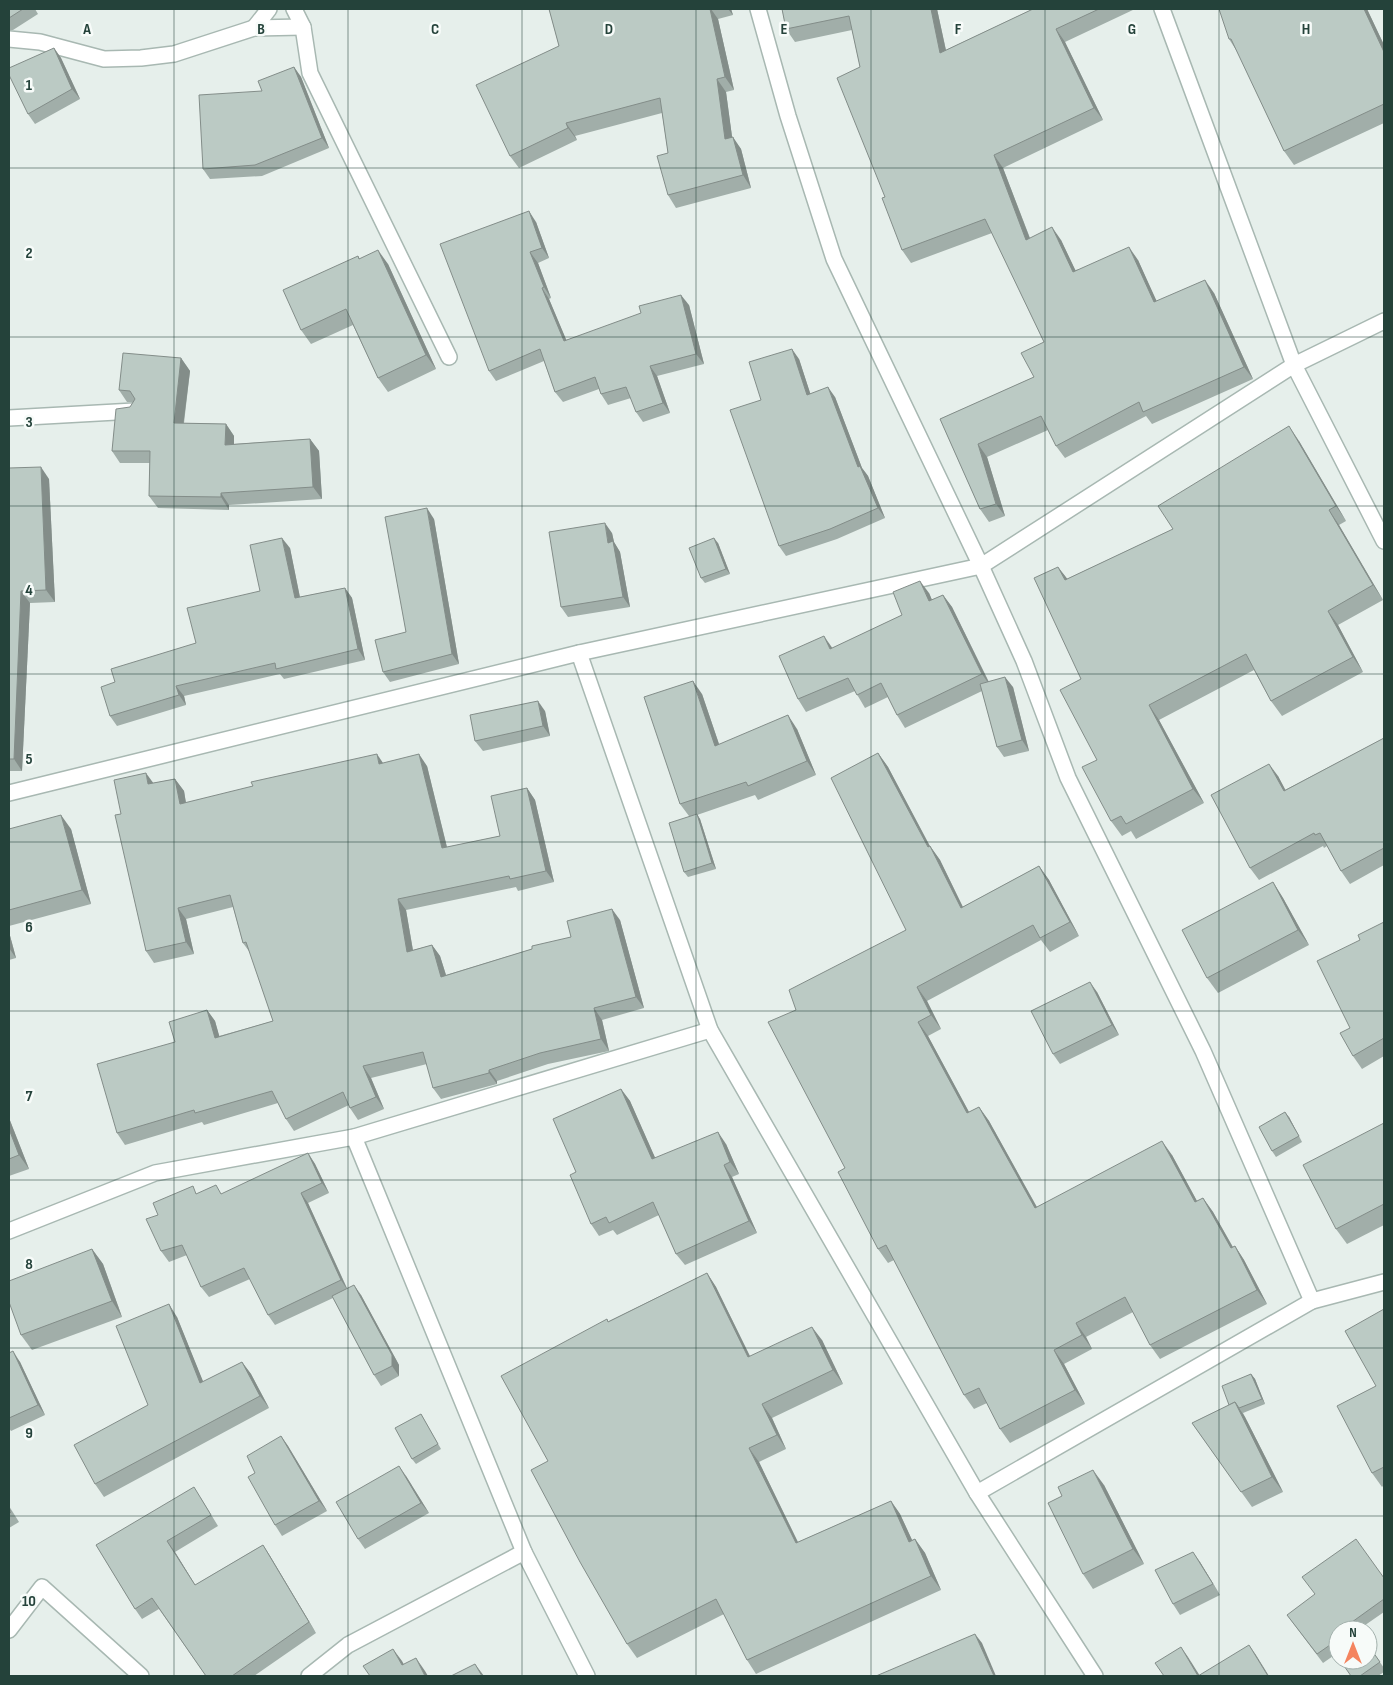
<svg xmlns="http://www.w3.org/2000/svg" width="1393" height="1685" font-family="'Sofia Sans Condensed',sans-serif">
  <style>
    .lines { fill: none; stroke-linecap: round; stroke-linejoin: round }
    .minor-casing { stroke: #a8b8b2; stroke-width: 18 }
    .minor { stroke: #fff; stroke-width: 15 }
    .wall { fill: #a1aea9 }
    .shaded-wall { fill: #838d89 }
    .building { fill: #bbcac4; stroke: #838d89 }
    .grid { fill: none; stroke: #24423a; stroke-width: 1; stroke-opacity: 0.55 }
    .grid-label { font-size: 16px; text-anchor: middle; font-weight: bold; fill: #24423a; stroke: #f7fbf9; stroke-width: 5; stroke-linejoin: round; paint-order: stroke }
  </style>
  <rect width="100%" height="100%" fill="#e6efeb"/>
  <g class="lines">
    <g class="minor-casing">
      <g id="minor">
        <polyline points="294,9 303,27 310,73 449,357"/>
        <polyline points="758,9 788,116 834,259 981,566 1024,661 1068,778 1203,1051 1312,1301"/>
        <polyline points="1162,9 1294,365 1384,541"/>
        <polyline points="254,28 269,9"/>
        <polyline points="9,39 40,42 104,59 141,58 174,54 254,28 303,27"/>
        <polyline points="9,418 134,411"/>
        <polyline points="579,653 710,1030 977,1493 1095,1676"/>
        <polyline points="9,793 579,653 981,566 1294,365 1384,321"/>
        <polyline points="354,1137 524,1552 587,1676"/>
        <polyline points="9,1231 155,1173 354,1137 710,1030"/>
        <polyline points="977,1493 1312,1301 1384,1282"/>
        <polyline points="9,1630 42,1587 141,1676"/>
        <polyline points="309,1676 348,1645 524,1552"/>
      </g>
    </g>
    <use href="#minor" class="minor"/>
  </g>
  <g class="wall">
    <polygon points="9,9 35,9 38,14 13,30 9,30"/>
    <polygon points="549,9 731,9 733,15 718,19 734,90 726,92 732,137 741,149 751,188 676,208 668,195 668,153 662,113 575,136 577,140 519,168 510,156 559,46"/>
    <polygon points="782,9 937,9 946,50 1033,9 1135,9 1065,42 1103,120 1003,168 1030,238 1061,240 1075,270 1138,260 1156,301 1214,293 1253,379 1152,424 1146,416 1065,458 1056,446 1048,430 987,457 1005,516 989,522 980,509 940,419 1034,377 1044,342 992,233 911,263 902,250 885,197 860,67 852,30 795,42 786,29"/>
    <polygon points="1367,9 1384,45 1384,123 1294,165 1284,151 1238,53 1229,39"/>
    <polygon points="54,48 61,58 80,99 35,124 28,114"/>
    <polygon points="294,67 301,77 329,148 262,176 210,179 203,169 262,91"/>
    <polygon points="536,222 549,258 538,263 551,298 549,299 566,340 689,305 704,364 657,376 670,413 643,422 636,412 631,398 608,405 601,394 599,389 563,402 555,392 544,361 496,381 489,371"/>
    <polygon points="358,256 360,259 388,264 436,369 388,392 378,378 353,325 311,344 301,330"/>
    <polygon points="181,358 190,371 184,423 226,424 234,436 234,444 310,439 319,451 322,499 229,505 229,510 158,508 149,496 150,463 120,463 112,451 133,402 127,402 119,390"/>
    <polygon points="799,359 810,393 835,397 862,468 868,476 885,518 837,539 786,556 779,546 761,400"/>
    <polygon points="1299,441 1346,521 1339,525 1383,600 1338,625 1363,672 1282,716 1271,701 1254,670 1159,720 1204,803 1136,839 1131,831 1122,836 1111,821 1097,760 1058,567 1067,579 1173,529"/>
    <polygon points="9,468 49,479 55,602 30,603 22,771 9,771"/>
    <polygon points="434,519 459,664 390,682 383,672 406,632"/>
    <polygon points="612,533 614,542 620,552 630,607 568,617 561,607"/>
    <polygon points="718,543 730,574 705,583 701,578"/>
    <polygon points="290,548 300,597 345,588 352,598 365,660 284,679 280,674 184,696 186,705 117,726 110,716 115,682 196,643 260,591"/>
    <polygon points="929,593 932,600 943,595 952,607 989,682 1013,687 1029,751 1004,757 997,747 982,691 905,728 897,715 888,697 865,708 855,691 806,712 798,699 833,648 902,615"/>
    <polygon points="702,694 719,744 797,729 816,775 758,800 755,795 697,815 700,819 716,869 688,877 684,872 689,816 680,804"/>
    <polygon points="545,711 550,736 483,751 475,741"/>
    <polygon points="1384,738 1384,865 1350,884 1341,871 1327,846 1324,848 1323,846 1259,880 1250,868 1278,776 1285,790"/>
    <polygon points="878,753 888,767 930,846 940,860 963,907 1039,866 1049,880 1079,936 1050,952 1041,940 927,1001 941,1029 928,1036 969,1112 979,1107 989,1121 1037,1207 1172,1155 1197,1201 1203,1198 1213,1212 1233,1247 1235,1246 1244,1260 1267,1304 1160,1359 1150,1345 1133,1312 1086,1337 1092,1349 1064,1364 1085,1404 1010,1443 1000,1429 987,1403 974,1409 964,1395 894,1260 888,1263 878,1249 845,1168 796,1010 906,930"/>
    <polygon points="383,763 427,766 447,847 500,836 527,788 535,800 554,882 518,891 516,887 406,910 413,950 432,945 440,956 446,975 571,937 620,920 644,1008 602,1020 609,1051 548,1064 497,1081 497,1084 441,1099 433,1088 427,1064 371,1078 384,1109 358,1120 350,1108 349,1105 294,1131 286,1119 278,1103 204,1125 202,1122 125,1145 117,1133 175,1042 207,1010 215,1021 219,1036 273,1021 251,954 243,943 233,907 186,919 194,954 154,963 146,951 121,814 153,783 175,779 184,791 186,803"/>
    <polygon points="9,829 71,829 91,904 9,926"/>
    <polygon points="1273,882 1283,898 1309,945 1218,993 1207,978"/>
    <polygon points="1384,922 1384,1056 1362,1069 1353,1056 1350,1028 1360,940"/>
    <polygon points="9,932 16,958 9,960"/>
    <polygon points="1097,992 1119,1035 1060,1064 1053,1054"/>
    <polygon points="621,1089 630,1101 655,1158 726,1144 739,1174 732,1177 757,1233 685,1265 676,1254 659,1215 617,1235 613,1230 599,1236 591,1224 576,1172"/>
    <polygon points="1289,1117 1302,1142 1276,1157 1272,1151"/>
    <polygon points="9,1118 29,1169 9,1176"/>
    <polygon points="1384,1123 1384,1225 1347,1244 1336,1229"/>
    <polygon points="308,1153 315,1164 329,1193 308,1203 347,1288 361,1295 399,1365 399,1376 381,1386 374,1375 333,1298 275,1325 268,1315 250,1279 209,1297 201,1287 187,1255 169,1262 161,1251 158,1215 223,1194"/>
    <polygon points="92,1249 103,1264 122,1317 32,1350 21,1335"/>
    <polygon points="707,1273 716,1287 750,1356 822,1340 843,1384 772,1418 786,1449 759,1462 798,1542 891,1501 900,1514 912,1540 915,1539 925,1553 941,1590 756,1674 747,1660 724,1614 637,1658 627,1644 548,1461 609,1321"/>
    <polygon points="1384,1309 1384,1485 1382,1487 1372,1473 1376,1386"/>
    <polygon points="177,1317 203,1382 242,1362 251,1374 269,1408 104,1497 95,1484 148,1405"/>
    <polygon points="9,1353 20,1362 45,1415 11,1431 9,1428"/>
    <polygon points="1251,1374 1255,1379 1265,1404 1243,1413 1245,1417 1283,1492 1252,1507 1192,1423 1229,1405"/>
    <polygon points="421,1414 441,1449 416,1464 412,1459"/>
    <polygon points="281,1436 288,1446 327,1511 282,1536 275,1525 255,1473"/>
    <polygon points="406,1476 429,1513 365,1549 358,1539"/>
    <polygon points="1104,1485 1144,1564 1093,1589 1083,1574"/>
    <polygon points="201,1498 218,1526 175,1552 195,1585 263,1545 270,1556 316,1633 254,1676 206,1676 159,1609 142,1619 135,1609 96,1545"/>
    <polygon points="9,1506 19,1522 9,1528"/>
    <polygon points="1200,1562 1220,1595 1180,1615 1173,1604"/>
    <polygon points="1384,1578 1384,1612 1358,1630 1338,1630 1336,1654 1323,1663 1287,1615"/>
    <polygon points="1368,1645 1384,1668 1384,1672 1378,1676 1351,1676"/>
  </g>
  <g class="shaded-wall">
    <polygon points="710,9 711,9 718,19 734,90 725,77"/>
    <polygon points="728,9 731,9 733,15"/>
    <polygon points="931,9 937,9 949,65 940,53"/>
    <polygon points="1364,9 1367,9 1384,45 1384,52"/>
    <polygon points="1056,29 1065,42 1103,120 1094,108"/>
    <polygon points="54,48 61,58 80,99 72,89"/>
    <polygon points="294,67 301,77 329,148 322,138"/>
    <polygon points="717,79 726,92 734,151 725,139"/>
    <polygon points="566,123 575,136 577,140 568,128"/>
    <polygon points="733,137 741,149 751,188 743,175"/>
    <polygon points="994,155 1003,168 1035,252 1026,240"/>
    <polygon points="529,211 536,222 549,258 542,248"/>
    <polygon points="1052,227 1061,240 1082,284 1073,272"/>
    <polygon points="1129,247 1138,260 1163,315 1154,302"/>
    <polygon points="378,250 388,264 436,369 426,355"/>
    <polygon points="530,252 538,263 551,298 544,287"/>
    <polygon points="1205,280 1214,293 1253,379 1244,367"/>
    <polygon points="542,288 549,299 571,351 564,341"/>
    <polygon points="681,295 689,305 704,364 696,354"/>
    <polygon points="792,349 799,359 814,405 807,395"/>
    <polygon points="9,354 10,396 9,395"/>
    <polygon points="181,358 190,371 182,435 174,423"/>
    <polygon points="650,366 657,376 670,413 663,403"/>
    <polygon points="828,387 835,397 862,468 868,476 885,518 878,508 858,467"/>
    <polygon points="226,424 234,436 234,457 225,445"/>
    <polygon points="1289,426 1299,441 1346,521 1336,506"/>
    <polygon points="310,439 319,451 322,499 313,487"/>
    <polygon points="978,444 987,457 1005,516 996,504"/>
    <polygon points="41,467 49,479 55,602 46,590"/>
    <polygon points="221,493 229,505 229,510 221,497"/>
    <polygon points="427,508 434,519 459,664 452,654"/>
    <polygon points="1329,510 1339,525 1383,600 1373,585"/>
    <polygon points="605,523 612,533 614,542 620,552 630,607 623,597 608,543"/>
    <polygon points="282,538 290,548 302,608 295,598"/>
    <polygon points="714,538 718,543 730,574 726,569"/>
    <polygon points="1058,567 1069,581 1065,580"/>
    <polygon points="920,581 929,593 938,614 929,601"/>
    <polygon points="345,588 352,598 365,660 358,649"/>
    <polygon points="21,591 30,603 22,771 14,759"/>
    <polygon points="943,595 952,607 991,687 982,674"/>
    <polygon points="1328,611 1338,625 1363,672 1353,657"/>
    <polygon points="824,636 833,649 830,649"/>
    <polygon points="1005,677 1013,687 1029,751 1022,740"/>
    <polygon points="693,681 702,694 724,759 715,746"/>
    <polygon points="176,686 184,696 186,705 179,695"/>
    <polygon points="538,701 545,711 550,736 543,726"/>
    <polygon points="1149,705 1159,720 1204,803 1193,789"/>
    <polygon points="788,715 797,729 816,775 807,761"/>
    <polygon points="878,753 888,767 937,860 930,846 940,860 970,922 961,908"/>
    <polygon points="377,754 385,766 379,764"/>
    <polygon points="419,754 427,766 450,860 442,848"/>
    <polygon points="1269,764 1278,776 1293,804 1284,791"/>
    <polygon points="146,773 154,784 148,784"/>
    <polygon points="175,779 184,791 188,816 180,804"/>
    <polygon points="527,788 535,800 554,882 546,871"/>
    <polygon points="697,814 700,819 716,869 712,863"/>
    <polygon points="61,815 71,829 91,904 82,890"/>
    <polygon points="1039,866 1049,880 1079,936 1070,922"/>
    <polygon points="1273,882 1283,898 1309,945 1298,930"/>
    <polygon points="398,899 406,910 415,963 407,952"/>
    <polygon points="178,908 186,919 194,954 186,942"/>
    <polygon points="612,909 620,920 644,1008 636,997"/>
    <polygon points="9,932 16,958 9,948"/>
    <polygon points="432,945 440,956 450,988 441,977"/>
    <polygon points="1090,982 1097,992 1119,1035 1112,1025"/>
    <polygon points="917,987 927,1001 941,1029 931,1015"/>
    <polygon points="594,1008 602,1020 609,1051 601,1039"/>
    <polygon points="207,1010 215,1021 223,1049 215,1038"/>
    <polygon points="918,1022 928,1036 977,1127 967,1113"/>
    <polygon points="363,1066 371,1078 384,1109 376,1097"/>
    <polygon points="489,1070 497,1081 497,1084 489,1073"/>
    <polygon points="621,1089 630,1101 661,1171 652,1159"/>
    <polygon points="979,1107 989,1121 1045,1222 1035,1208"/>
    <polygon points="1285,1112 1289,1117 1302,1142 1299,1136"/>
    <polygon points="9,1118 29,1169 19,1155 9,1129"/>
    <polygon points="718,1132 726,1144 739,1174 730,1162"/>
    <polygon points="1162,1141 1172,1155 1205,1216 1195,1202"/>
    <polygon points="308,1153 315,1164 329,1193 322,1183"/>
    <polygon points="724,1165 732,1177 757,1233 749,1221"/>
    <polygon points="301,1193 308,1203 348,1291 341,1280"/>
    <polygon points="1203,1198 1213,1212 1241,1262 1231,1248"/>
    <polygon points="1235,1246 1244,1260 1267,1304 1257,1290"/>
    <polygon points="92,1249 103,1264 122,1317 112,1301"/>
    <polygon points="707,1273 716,1287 757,1371 748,1357"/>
    <polygon points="354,1285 361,1295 399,1365 399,1376 392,1366"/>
    <polygon points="169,1304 177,1317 209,1396 200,1383"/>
    <polygon points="1076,1323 1086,1337 1092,1349 1082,1335"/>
    <polygon points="812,1327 822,1340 843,1384 833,1370"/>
    <polygon points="1054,1350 1064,1364 1085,1404 1075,1390"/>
    <polygon points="13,1351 20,1362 45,1415 38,1405"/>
    <polygon points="242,1362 251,1374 269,1408 260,1396"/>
    <polygon points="1251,1374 1255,1379 1265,1404 1262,1399"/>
    <polygon points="1235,1402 1245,1417 1283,1492 1272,1477"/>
    <polygon points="762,1404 772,1418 786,1449 777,1435"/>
    <polygon points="281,1436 288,1446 327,1511 319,1501"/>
    <polygon points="749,1448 759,1462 805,1557 796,1543"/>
    <polygon points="399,1466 406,1476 429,1513 421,1503"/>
    <polygon points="1093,1470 1104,1485 1144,1564 1133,1549"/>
    <polygon points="891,1501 900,1514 919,1555 909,1542"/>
    <polygon points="915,1539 925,1553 941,1590 931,1576"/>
    <polygon points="167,1541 175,1552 202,1596"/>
    <polygon points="263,1545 270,1556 316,1633 309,1622"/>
    <polygon points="1193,1552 1200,1562 1220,1595 1213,1584"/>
    <polygon points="975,1634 982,1643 996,1676 994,1676"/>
    <polygon points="1249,1645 1256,1655 1269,1676 1268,1676"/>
    <polygon points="1181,1647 1188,1657 1200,1676 1198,1676"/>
    <polygon points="393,1649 402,1661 410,1676 402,1665"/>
    <polygon points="416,1658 425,1671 428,1676 425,1676"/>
    <polygon points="475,1664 484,1676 482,1676"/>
  </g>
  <g class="building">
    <polygon points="9,9 23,9 9,18"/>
    <polygon points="549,9 710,9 725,77 717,79 725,139 733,137 743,175 668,195 657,156 668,153 660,98 566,123 568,128 510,156 476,85 559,46"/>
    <polygon points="782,9 931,9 940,53 1033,9 1099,9 1056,29 1094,108 994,155 1026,240 1052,227 1073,272 1129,247 1154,302 1205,280 1244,367 1143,412 1139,402 1056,446 1041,416 978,444 996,504 980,509 940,419 1034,377 1021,353 1044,342 985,219 902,250 882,198 885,197 837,78 860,67 849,16 786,29"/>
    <polygon points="1219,9 1364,9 1384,52 1384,104 1284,151 1231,39 1229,39"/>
    <polygon points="54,48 72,89 28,114 9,75 9,68"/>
    <polygon points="294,67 322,138 255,165 203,169 199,95 262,91 258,81"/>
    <polygon points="529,211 542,248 530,252 544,287 542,288 564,341 641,313 639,306 681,295 696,354 650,366 663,403 636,412 626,387 601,394 595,377 555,392 540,349 489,371 440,244"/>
    <polygon points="378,250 426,355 378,378 346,309 301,330 283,290 358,256 359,259"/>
    <polygon points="792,349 807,395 828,387 858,467 860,466 878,508 830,529 779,546 730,410 761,400 749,362"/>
    <polygon points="123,353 181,358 174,423 226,424 225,445 310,439 313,487 221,493 221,497 149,496 150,451 112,451 116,409 130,407 135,399 130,391 119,390"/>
    <polygon points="1289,426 1336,506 1329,510 1373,585 1328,611 1353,657 1271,701 1246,654 1149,705 1193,789 1126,824 1121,816 1111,821 1082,767 1097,760 1060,690 1081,679 1034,578 1058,567 1065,580 1173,529 1158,506"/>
    <polygon points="41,467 46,590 21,591 14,759 9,759 9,468"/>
    <polygon points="427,508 452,654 383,672 375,640 406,632 385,517"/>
    <polygon points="605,523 608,543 613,541 623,597 561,607 549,532"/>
    <polygon points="282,538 295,598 345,588 358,649 276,669 275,663 176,686 179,695 110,716 101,687 115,682 111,669 196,643 187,608 260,591 250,545"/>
    <polygon points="714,538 726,569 701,578 689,548"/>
    <polygon points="920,581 929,601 943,595 982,674 897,715 881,683 857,695 848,678 798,699 779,656 824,636 830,649 902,615 893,592"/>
    <polygon points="1005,677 1022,740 997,747 980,684"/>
    <polygon points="693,681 715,746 788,715 807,761 748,786 746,782 680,804 644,697"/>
    <polygon points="538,701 543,726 475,741 470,715"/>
    <polygon points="1384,738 1384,848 1341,871 1320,833 1315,835 1314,833 1250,868 1211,795 1269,764 1284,791"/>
    <polygon points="878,753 928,847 930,846 961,908 1039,866 1070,922 1040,938 1033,925 917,987 931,1015 918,1022 967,1113 979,1107 1035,1208 1162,1141 1195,1202 1203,1198 1231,1248 1235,1246 1257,1290 1150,1345 1125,1297 1076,1323 1082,1335 1054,1350 1075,1390 1000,1429 979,1388 964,1395 886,1245 878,1249 838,1172 845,1168 768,1022 796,1010 789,990 906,930 831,778"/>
    <polygon points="377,754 379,764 419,754 442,848 500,836 491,796 527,788 546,871 510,879 509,876 398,899 407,952 432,945 441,977 532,949 532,946 571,937 567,921 612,909 636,997 594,1008 601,1039 540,1053 489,1070 489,1073 433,1088 423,1052 363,1066 376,1097 350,1108 343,1092 286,1119 272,1091 195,1113 194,1110 117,1133 97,1064 175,1042 169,1022 207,1010 215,1038 273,1021 246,942 243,943 230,895 178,908 186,942 146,951 115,815 121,814 114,780 146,773 148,784 175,779 180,804 253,786 251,782"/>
    <polygon points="697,814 712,863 684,872 669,823"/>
    <polygon points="61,815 82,890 9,910 9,829"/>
    <polygon points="1273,882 1298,930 1207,978 1182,930"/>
    <polygon points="1384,922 1384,1038 1353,1056 1340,1033 1350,1028 1317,961 1360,940 1358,935"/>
    <polygon points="1090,982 1112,1025 1053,1054 1031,1011"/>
    <polygon points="621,1089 652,1159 718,1132 730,1162 724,1165 749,1221 676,1254 653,1202 609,1223 606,1217 591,1224 570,1175 576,1172 553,1119"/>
    <polygon points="1285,1112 1299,1136 1272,1151 1259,1127"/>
    <polygon points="1384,1123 1384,1204 1336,1229 1303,1165"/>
    <polygon points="9,1129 19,1155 9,1159"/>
    <polygon points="308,1153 322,1183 301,1193 341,1280 268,1315 244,1268 201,1287 182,1245 161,1251 146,1219 158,1215 153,1203 193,1186 196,1194 216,1185 221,1194"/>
    <polygon points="92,1249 112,1301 21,1335 9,1302 9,1281"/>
    <polygon points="707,1273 748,1357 812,1327 833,1370 762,1404 777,1435 749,1448 796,1543 891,1501 909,1542 915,1539 931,1576 747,1660 716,1599 627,1644 580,1562 531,1470 548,1461 501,1376 607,1319 608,1322"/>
    <polygon points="354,1285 392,1355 392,1366 374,1375 332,1296"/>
    <polygon points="169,1304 200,1383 242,1362 260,1396 95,1484 74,1445 148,1405 116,1326"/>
    <polygon points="1384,1309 1384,1467 1372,1473 1337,1406 1376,1386 1345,1331"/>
    <polygon points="13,1351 38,1405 9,1418 9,1353"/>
    <polygon points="1251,1374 1262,1399 1239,1408 1235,1402 1229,1405 1222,1386"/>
    <polygon points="1235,1402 1272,1477 1241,1492 1192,1423"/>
    <polygon points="421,1414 438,1444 412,1459 395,1428"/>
    <polygon points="281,1436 319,1501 275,1525 248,1477 255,1473 247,1456"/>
    <polygon points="399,1466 421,1503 358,1539 336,1502"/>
    <polygon points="1093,1470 1133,1549 1083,1574 1048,1503 1062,1496 1058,1487"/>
    <polygon points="194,1487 211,1515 167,1541 195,1585 263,1545 309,1622 232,1676 206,1676 152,1598 135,1609 96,1545"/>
    <polygon points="9,1508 11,1512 9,1514"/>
    <polygon points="1356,1539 1384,1578 1384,1599 1352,1622 1358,1630 1338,1630 1338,1657 1330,1645 1317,1654 1287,1615 1315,1594 1302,1577"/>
    <polygon points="1193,1552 1213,1584 1173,1604 1155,1570"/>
    <polygon points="975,1634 994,1676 876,1676"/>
    <polygon points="1249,1645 1268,1676 1164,1676 1155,1663 1181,1647 1198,1676"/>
    <polygon points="1368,1645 1380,1662 1360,1676 1351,1676 1340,1660 1368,1660"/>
    <polygon points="393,1649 402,1665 416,1658 425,1676 370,1676 363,1666"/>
    <polygon points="475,1664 482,1676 451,1676"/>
  </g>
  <path class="grid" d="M174,9V1676M348,9V1676M522,9V1676M696,9V1676M871,9V1676M1045,9V1676M1219,9V1676M9,168H1384M9,337H1384M9,506H1384M9,674H1384M9,842H1384M9,1011H1384M9,1180H1384M9,1348H1384M9,1516H1384"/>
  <g class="grid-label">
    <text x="87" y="34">A</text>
    <text x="261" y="34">B</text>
    <text x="435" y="34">C</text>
    <text x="609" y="34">D</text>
    <text x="784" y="34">E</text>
    <text x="958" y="34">F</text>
    <text x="1132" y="34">G</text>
    <text x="1306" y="34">H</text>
    <text x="29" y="90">1</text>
    <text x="29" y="258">2</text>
    <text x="29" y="427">3</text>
    <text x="29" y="595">4</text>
    <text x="29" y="764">5</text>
    <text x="29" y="932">6</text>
    <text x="29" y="1101">7</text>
    <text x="29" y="1269">8</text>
    <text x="29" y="1438">9</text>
    <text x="29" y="1606">10</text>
  </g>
  <rect width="1393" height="1685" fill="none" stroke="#24423a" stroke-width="20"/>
  <g transform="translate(1353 1645)"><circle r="24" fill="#f7fbf9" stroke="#a3b1ad"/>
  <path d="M0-4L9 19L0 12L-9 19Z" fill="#f4845f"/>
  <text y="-8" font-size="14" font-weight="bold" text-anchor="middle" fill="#24423a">N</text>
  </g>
</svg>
